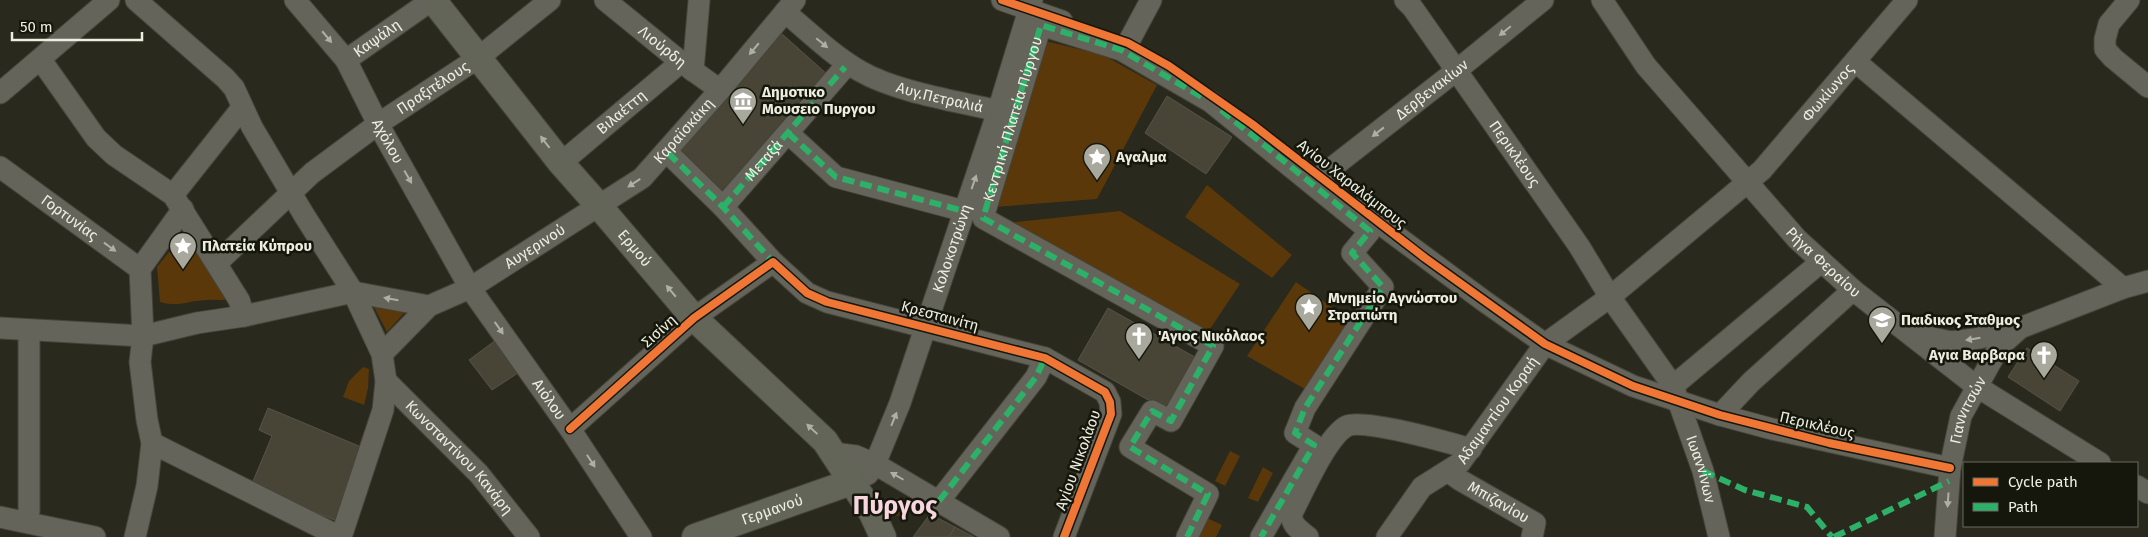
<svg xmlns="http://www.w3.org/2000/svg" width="2148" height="537" font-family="'Fira Sans',sans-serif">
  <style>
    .green { fill: #5a3809 }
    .building { fill: #484537; stroke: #56544a }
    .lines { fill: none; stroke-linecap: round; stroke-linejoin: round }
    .minor-casing { stroke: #45453b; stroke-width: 23 }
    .major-casing { stroke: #45453b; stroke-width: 28 }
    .minor { stroke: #64645a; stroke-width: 21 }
    .major { stroke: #626558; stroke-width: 26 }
    .quiet { stroke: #2db169; stroke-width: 6; stroke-dasharray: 12 6; stroke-linecap: butt }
    .cycleway-casing { stroke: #15160c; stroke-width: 11 }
    .cycleway { stroke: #f07635; stroke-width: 8 }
    .oneway { fill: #afb0a4 }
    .oneway2 { fill: #aeb0a3 }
    .labels { text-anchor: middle; stroke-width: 5; stroke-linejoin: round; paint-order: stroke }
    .street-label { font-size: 15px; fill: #edeee0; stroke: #15160c }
    .poi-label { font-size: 15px; font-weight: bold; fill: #edeee0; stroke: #15160c; text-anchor: start }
    .town-label { font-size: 25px; font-weight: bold; fill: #f8d6df; stroke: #15160c }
  </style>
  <rect width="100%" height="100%" fill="#29291d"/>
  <g class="green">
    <polygon points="1037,39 1103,55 1157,85 1097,199 994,207"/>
    <polygon points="1207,185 1292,255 1272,278 1185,217"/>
    <polygon points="1120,211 1240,284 1202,341 1007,223"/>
    <path d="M181,237L188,238L228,299C221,301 216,299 208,300C189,300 180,308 160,302L157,267Z"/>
    <polygon points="1296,282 1355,323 1310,392 1247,356"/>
    <polygon points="374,307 404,313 387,332"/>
    <polygon points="363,367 369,369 368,388 364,405 343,397 349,381"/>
    <polygon points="1230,451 1240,456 1225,486 1215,481"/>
    <polygon points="1263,467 1273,473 1258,502 1248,498"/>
    <circle cx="898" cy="507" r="9"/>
    <polygon points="1205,517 1222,525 1216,537 1196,537"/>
  </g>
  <g class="building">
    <polygon points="781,33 828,75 723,194 678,152"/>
    <polygon points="1167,96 1232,137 1206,174 1145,133"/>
    <polygon points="1108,308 1200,360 1171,413 1078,360"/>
    <polygon points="500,337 524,369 492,390 469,360"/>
    <polygon points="2027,348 2079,381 2060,411 2008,377"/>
    <polygon points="268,408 366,449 337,521 251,486 272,436 259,430"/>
    <polygon points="930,514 955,527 949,537 913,537"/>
    <polygon points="955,527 974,537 949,537"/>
  </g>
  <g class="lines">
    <g class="minor-casing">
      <g id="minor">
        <polyline points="136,0 225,78 234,88 252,127 304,215 353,292 382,354 386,381 383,410 341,537"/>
        <path id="s1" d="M295,0L346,60L378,124L470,288L570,429L641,537"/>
        <path id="s2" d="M605,0L681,62L720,90"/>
        <polyline points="1002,0 1062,21"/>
        <path id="s3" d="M1405,0L1412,7L1579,246L1610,297L1673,386L1703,471L1719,537"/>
        <path id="s4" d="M1602,0L1646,66L1797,239L1853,290L1976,386L2100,463"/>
        <polyline points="2129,0 2109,24 2105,39 2105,49 2113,58 2148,87"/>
        <path id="s5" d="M785,12C809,32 832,55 860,71C896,92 957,101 998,111"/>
        <polyline points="1128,43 1151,0"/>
        <polyline points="41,60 96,138 114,155 173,195 239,300 244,316"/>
        <path id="s6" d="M346,60L432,0"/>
        <polyline points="1856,62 2123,288"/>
        <polyline points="693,71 699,1"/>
        <polyline points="0,93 109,0"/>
        <polyline points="788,133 836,177 964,211"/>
        <polyline points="668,153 723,207 773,262 807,293 827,302 1045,358 1105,392 1110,402 1111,414 1064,537"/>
        <path id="s7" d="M561,163L681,62"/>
        <path id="s8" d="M0,167L140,269"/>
        <path id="s9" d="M1320,177L1457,70L1543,0"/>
        <polyline points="173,195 242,108"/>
        <path id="s10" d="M723,207L845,67"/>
        <polyline points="1360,209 1484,301 1545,344 1633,386 1720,415 1772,429 1950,468"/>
        <path id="s11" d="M217,263L312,173L378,124L478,58L550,0"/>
        <polyline points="0,328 143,336 197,323 244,316 353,292 429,306"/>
        <polyline points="1914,334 1951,342 1975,339 2020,328 2123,288 2148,281"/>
        <path id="s12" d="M382,354L429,306L470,288L642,178L720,90L795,0"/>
        <path id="s13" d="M386,381L479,474L529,537"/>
        <polyline points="1673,386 1821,262"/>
        <polyline points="1720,415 1751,382 1853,290"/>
        <polyline points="570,429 694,318 773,262"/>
        <polyline points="152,443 340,537"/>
        <polyline points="833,453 856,456 875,464 999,537"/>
        <path id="s14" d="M1449,472L1460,480L1535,523L1532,537"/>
        <path id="s15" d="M851,482L868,474L875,464L900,403L998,111L1032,0"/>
        <polyline points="2137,486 2148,493"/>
        <polyline points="939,501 1036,377 1045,358"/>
        <polyline points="0,517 95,537"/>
        <polyline points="26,521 29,511 29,330"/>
        <polyline points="135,537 147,486 152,443 147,420 140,362 143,336 140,269 183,209"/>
        <polyline points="1187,537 1208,494 1130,447 1152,411 1171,421 1213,346 983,218 1041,25 1121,50 1211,102 1370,231 1352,253 1383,287 1305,408 1295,433 1314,445 1261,537"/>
        <path d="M1308,537C1300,530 1290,525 1292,513C1303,492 1327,436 1347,426C1363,418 1450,443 1471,449"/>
        <path id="s16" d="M1387,537L1422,487L1460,463L1545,344L1610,297L1762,170L1907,0"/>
        <path id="s17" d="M1945,537L1950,468L1961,416L1999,347L2018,330"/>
      </g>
    </g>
    <g class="major-casing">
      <g id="major">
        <path id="s18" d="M433,0L561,163L599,206L694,318L825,441L872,513L883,537"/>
        <path id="s19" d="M695,537L851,482"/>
      </g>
    </g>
    <use href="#minor" class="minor"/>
    <use href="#major" class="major"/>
    <g class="quiet">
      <polyline points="1221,110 1370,231 1352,253 1383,287 1305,408 1295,433 1314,445 1261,537"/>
      <polyline points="788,133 836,177 964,211"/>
      <polyline points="668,153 723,207 773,262"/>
      <polyline points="723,207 845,67"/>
      <polyline points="1703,471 1745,490 1807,507 1832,537"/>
      <polyline points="939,501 1036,377 1045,358"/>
      <path id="s20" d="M1187,537L1208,494L1130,447L1152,411L1171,421L1213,346L983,218L1041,25L1121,50L1202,97"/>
      <polyline points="1834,537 1949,481"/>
    </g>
    <g class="cycleway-casing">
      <g id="cycleway">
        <polyline points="1002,0 1128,43 1169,66 1252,124 1425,258 1545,344 1633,386 1720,415 1829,443 1950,468"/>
        <polyline points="570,429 694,318 773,262 807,293 827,302 1045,358 1105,392 1110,402 1111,414 1064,537"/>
      </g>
    </g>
    <use href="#cycleway" class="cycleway"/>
  </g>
  <defs><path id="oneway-solid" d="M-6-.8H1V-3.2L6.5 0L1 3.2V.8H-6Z" transform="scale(1.25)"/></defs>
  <g class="oneway">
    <use href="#oneway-solid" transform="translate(1505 31) rotate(141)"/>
    <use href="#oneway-solid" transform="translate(327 37) rotate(50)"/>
    <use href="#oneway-solid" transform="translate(822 43) rotate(40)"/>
    <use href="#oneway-solid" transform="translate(754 49) rotate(130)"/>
    <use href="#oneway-solid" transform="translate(1378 132) rotate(142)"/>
    <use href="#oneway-solid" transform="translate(408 177) rotate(60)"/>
    <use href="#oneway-solid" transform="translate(974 182) rotate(-71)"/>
    <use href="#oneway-solid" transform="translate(634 183) rotate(147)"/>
    <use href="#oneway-solid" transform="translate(110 247) rotate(36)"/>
    <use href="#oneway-solid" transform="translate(391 299) rotate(-170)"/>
    <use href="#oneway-solid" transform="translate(499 328) rotate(55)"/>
    <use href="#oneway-solid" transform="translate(1973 339) rotate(171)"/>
    <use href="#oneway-solid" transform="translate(894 419) rotate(-68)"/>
    <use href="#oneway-solid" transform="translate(591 461) rotate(57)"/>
    <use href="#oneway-solid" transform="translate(897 476) rotate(-150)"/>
    <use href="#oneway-solid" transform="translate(1948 500) rotate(94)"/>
  </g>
  <g class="oneway2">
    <use href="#oneway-solid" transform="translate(545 142) rotate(-128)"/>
    <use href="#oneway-solid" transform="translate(671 291) rotate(-130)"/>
    <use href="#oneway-solid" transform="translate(812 429) rotate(-137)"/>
  </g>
  <defs>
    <g id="museum-pin" transform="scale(1.4375)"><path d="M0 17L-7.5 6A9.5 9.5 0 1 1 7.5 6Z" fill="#a8a99c" stroke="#15160c"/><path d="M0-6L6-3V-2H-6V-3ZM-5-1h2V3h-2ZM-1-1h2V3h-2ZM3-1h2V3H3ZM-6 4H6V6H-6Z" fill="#fff"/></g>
    <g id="sight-pin" transform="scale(1.4375)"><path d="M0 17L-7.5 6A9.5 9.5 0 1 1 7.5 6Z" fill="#a8a99c" stroke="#15160c"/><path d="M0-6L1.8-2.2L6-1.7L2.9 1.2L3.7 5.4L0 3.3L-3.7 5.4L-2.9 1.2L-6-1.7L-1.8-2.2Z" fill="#fff"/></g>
    <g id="school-pin" transform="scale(1.4375)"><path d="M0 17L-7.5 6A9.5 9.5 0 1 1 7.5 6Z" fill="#a8a99c" stroke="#15160c"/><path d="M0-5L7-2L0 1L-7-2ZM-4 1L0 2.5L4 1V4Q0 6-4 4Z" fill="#fff"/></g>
    <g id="church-pin" transform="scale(1.4375)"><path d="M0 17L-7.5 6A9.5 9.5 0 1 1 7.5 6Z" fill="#a8a99c" stroke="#15160c"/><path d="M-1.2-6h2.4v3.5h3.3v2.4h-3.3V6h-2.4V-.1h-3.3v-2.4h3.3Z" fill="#fff"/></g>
  </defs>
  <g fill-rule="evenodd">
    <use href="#museum-pin" x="743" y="101"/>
    <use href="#sight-pin" x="1097" y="157"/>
    <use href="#sight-pin" x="183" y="246"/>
    <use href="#sight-pin" x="1309" y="307"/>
    <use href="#school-pin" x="1882" y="320"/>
    <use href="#church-pin" x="1139" y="336"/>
    <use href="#church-pin" x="2044" y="355"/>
  </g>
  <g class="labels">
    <g class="street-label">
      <text dy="5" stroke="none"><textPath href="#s6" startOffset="38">Καψάλη</textPath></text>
      <text dy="5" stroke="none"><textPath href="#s2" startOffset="74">Λιούρδη</textPath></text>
      <text dy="5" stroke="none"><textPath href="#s11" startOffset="279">Πραξιτέλους</textPath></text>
      <text dy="5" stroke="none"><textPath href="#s9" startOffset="142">Δερβενακίων</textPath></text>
      <text dy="5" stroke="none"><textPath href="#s16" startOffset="632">Φωκίωνος</textPath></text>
      <text dy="5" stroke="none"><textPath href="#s5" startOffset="180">Αυγ.Πετραλιά</textPath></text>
      <text dy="5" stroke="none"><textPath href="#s7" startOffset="79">Βιλαέττη</textPath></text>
      <text dy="5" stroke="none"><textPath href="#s20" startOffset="655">Κεντρική Πλατεία Πύργου</textPath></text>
      <text dy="5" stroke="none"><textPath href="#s12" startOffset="379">Καραϊσκάκη</textPath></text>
      <text dy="5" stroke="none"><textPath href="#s1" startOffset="170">Αχόλου</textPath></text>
      <text dy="5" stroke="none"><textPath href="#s3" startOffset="189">Περικλέους</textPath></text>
      <text dy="5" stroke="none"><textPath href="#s10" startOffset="62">Μεταξά</textPath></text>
      <text transform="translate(1352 184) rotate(38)" y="5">Αγίου Χαραλάμπους</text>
      <text dy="5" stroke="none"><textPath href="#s8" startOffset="86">Γορτυνίας</textPath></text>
      <text dy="5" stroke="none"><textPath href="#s12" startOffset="189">Αυγερινού</textPath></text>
      <text dy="5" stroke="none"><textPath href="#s18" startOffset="320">Ερμού</textPath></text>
      <text dy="5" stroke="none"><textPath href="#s15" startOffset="260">Κολοκοτρώνη</textPath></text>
      <text dy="5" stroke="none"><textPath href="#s4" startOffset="344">Ρήγα Φεραίου</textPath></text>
      <text transform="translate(940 316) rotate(15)" y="5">Κρεσταινίτη</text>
      <text transform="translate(659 331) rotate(-42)" y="5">Σισίνη</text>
      <text dy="5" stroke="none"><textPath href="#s1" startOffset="475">Αιόλου</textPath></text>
      <text dy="5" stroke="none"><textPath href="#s16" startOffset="171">Αδαμαντίου Κοραή</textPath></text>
      <text dy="5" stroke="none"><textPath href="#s17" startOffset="130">Γιαννιτσών</textPath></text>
      <text transform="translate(1817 425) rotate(13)" y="5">Περικλέους</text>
      <text dy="5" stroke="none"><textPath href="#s13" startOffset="106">Κωνσταντίνου Κανάρη</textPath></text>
      <text transform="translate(1078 460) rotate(-70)" y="5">Αγίου Νικολάου</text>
      <text dy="5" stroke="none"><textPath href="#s3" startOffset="558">Ιωαννίνων</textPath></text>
      <text dy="5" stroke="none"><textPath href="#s14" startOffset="58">Μπιζανίου</textPath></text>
      <text dy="5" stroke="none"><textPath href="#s19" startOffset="82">Γερμανού</textPath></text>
    </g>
    <g class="poi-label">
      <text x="762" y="97">Δημοτικο<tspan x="762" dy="17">Μουσειο Πυργου</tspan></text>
      <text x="1116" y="162">Αγαλμα</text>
      <text x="202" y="251">Πλατεία Κύπρου</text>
      <text x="1328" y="303">Μνημείο Αγνώστου<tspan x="1328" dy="17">Στρατιώτη</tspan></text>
      <text x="1901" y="325">Παιδικος Σταθμος</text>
      <text x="1158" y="341">'Αγιος Νικόλαος</text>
      <text x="2025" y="360" text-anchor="end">Αγια Βαρβαρα</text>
    </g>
    <g class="town-label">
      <text x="895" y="514">Πύργος</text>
    </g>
  </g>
  <rect x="1963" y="462" width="175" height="65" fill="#15160c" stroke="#6b6c61"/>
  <rect x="1973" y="478" width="25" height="8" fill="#f07635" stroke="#6b6c61"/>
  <text x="2008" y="487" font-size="15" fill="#edeee0">Cycle path</text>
  <rect x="1973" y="503" width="25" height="8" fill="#2db169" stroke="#6b6c61"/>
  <text x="2008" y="512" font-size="15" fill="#edeee0">Path</text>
  <path d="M12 32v8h130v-8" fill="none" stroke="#edeee0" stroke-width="2.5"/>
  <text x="20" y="32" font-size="15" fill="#edeee0" stroke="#15160c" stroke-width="4" paint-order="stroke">50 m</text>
</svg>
